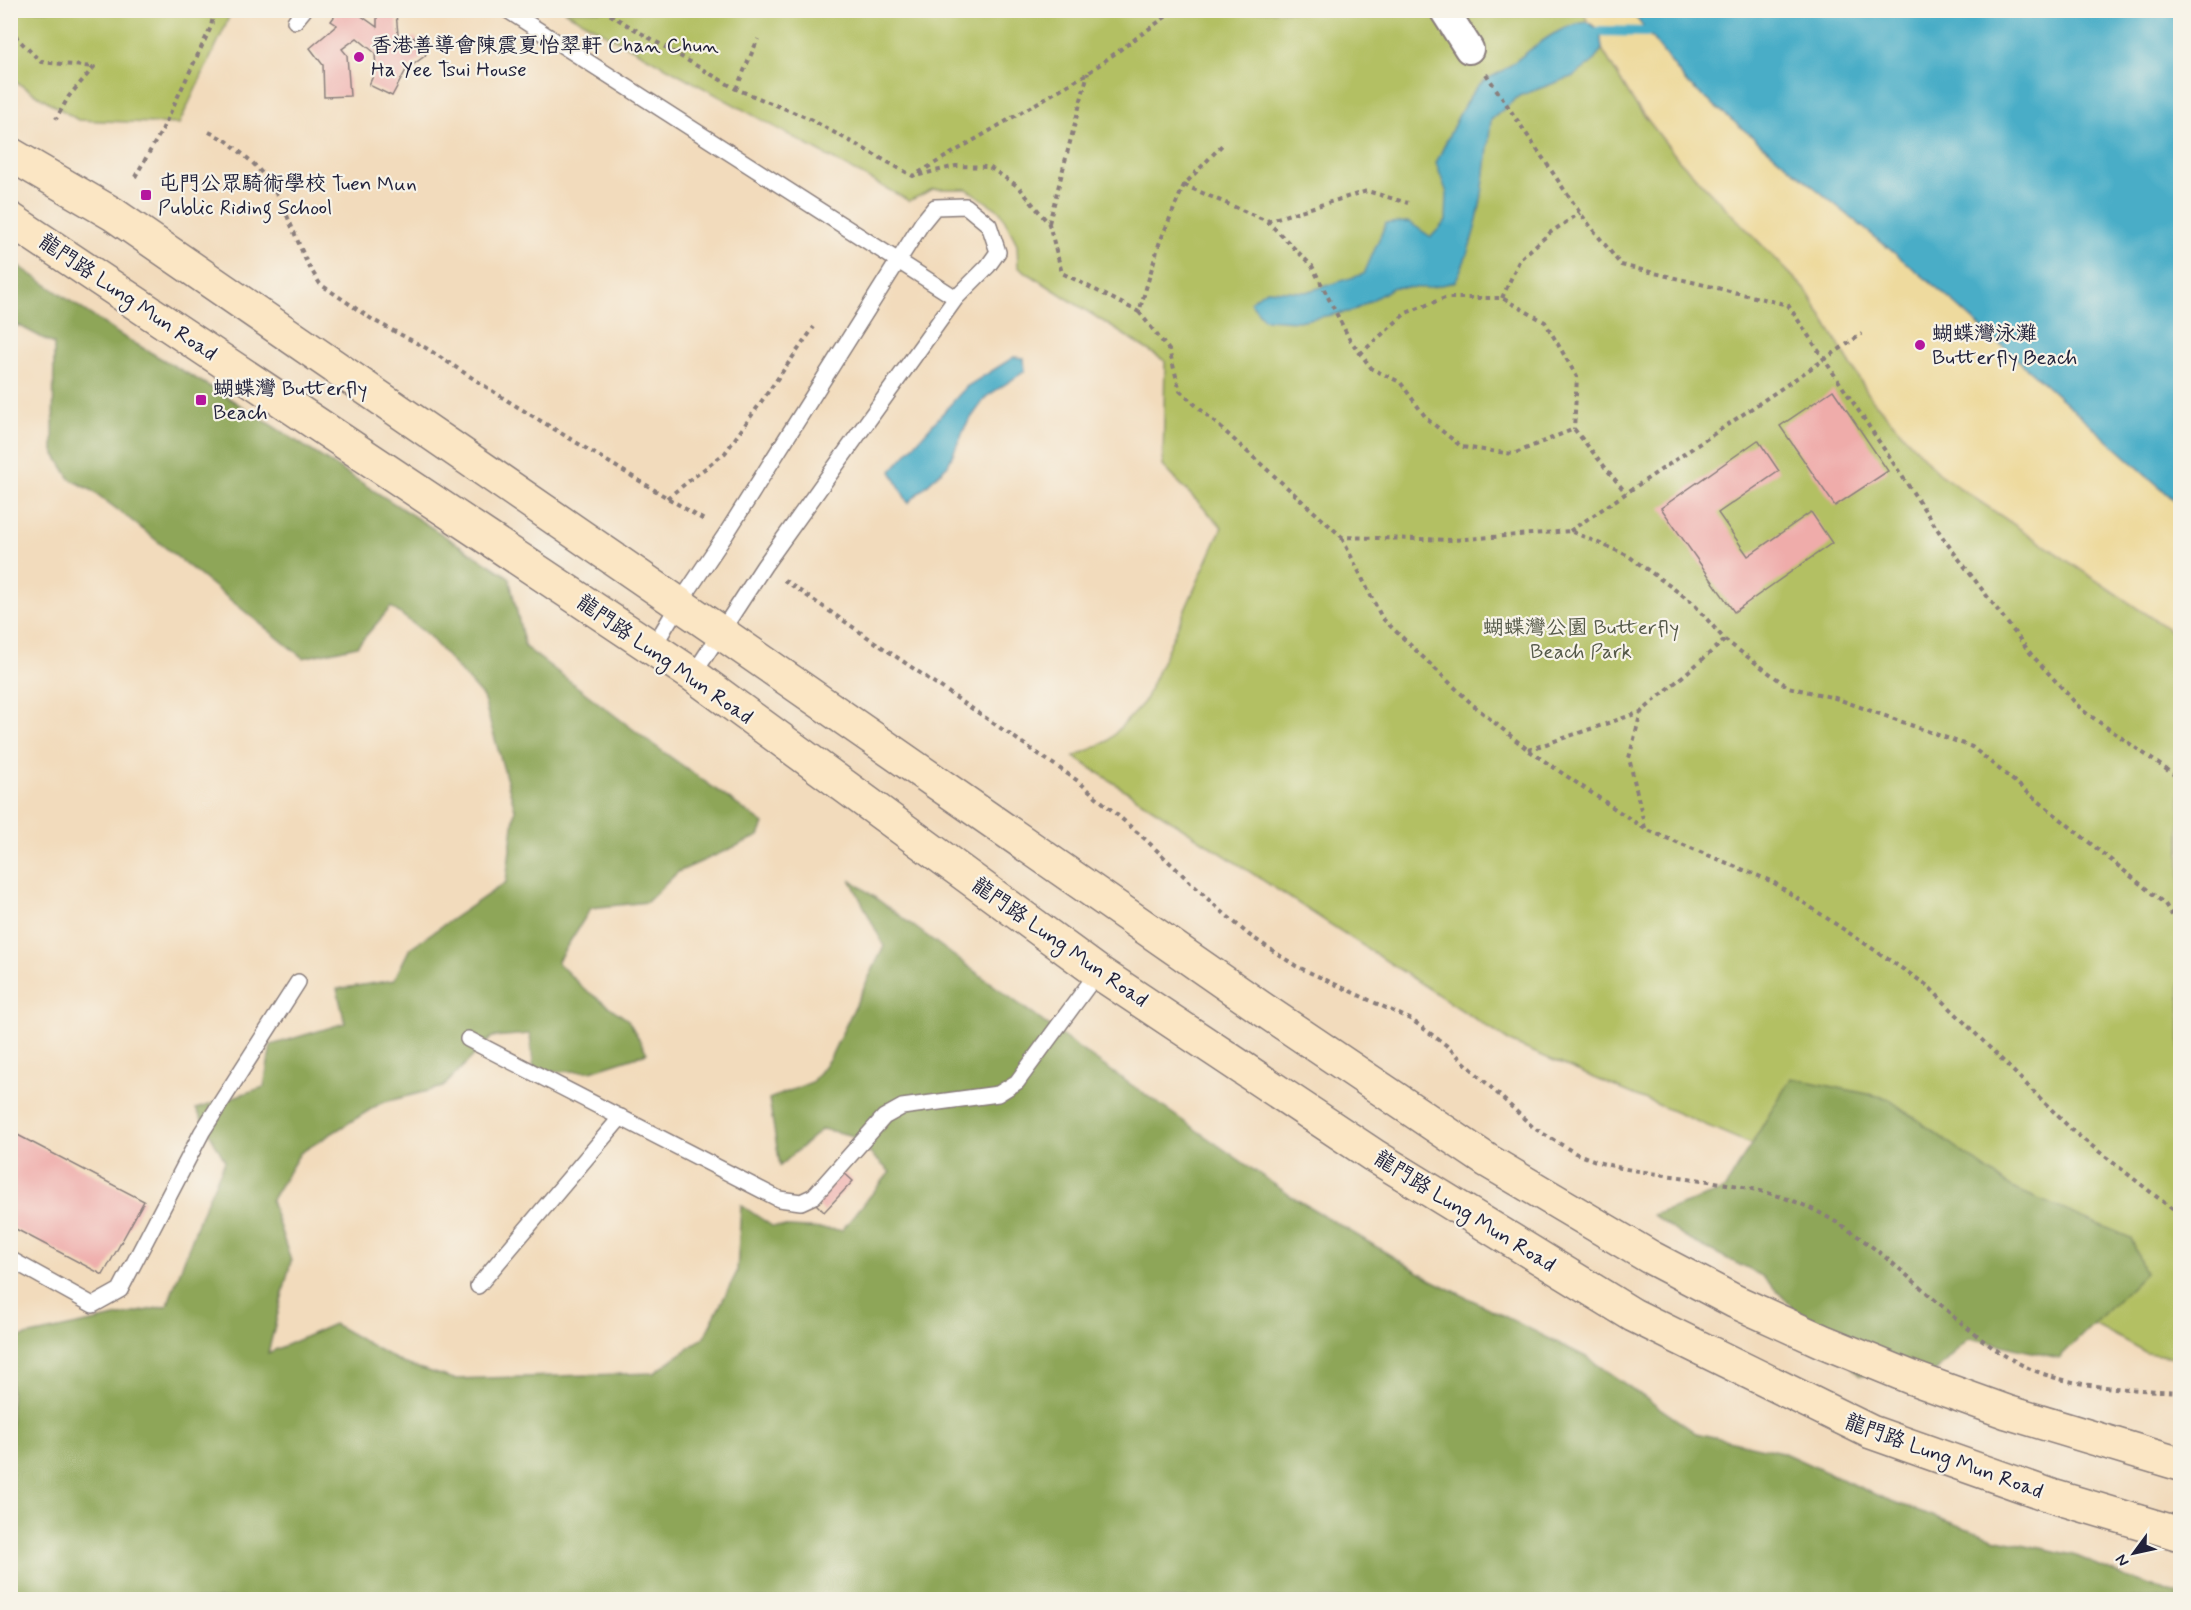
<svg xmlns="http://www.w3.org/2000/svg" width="2191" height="1610" font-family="Mynerve,'LXGW WenKai TC',sans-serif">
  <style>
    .green { fill: #b3c063; stroke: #6a714f; stroke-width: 1.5 }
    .forest { fill: #8ea659; stroke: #58644a; stroke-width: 1.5 }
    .sand { fill: #eeda9e; stroke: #887e6c; stroke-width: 1.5 }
    .water { fill: #48adc7; stroke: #356881; stroke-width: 1.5 }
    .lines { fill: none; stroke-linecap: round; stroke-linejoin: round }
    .stream { stroke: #48adc7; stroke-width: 10 }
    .building { fill: #efacaa }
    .lane-casing { stroke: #8a7e7c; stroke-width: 18 }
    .street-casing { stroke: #8a7e7c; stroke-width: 32 }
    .secondary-casing { stroke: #8a7e7c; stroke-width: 36 }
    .path { stroke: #8a7e7c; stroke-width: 4; stroke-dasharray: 4.5 4.5; stroke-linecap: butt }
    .lane { stroke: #fff; stroke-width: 15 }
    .street { stroke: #fff; stroke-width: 28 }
    .secondary { stroke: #fbe6c4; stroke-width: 33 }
    .poi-dot { fill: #b5179e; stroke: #f7f3e8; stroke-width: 2 }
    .labels { text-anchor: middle; stroke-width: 4.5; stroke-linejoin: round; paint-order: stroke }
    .poi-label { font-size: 21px; fill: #22223b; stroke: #f7f3e8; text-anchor: start }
    .street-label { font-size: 21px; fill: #22223b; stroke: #f7f3e8 }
    .park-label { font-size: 21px; fill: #555949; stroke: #f7f3e8 }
  </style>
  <rect width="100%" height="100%" fill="#f7f3e8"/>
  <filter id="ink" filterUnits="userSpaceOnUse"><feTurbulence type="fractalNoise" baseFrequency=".0167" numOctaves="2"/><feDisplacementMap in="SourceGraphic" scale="12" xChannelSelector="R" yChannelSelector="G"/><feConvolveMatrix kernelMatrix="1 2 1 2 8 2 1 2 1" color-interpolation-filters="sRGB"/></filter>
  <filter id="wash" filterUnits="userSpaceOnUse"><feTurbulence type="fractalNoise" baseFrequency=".008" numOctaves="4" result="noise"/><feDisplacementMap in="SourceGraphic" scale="24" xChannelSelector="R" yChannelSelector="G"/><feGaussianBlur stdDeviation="1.35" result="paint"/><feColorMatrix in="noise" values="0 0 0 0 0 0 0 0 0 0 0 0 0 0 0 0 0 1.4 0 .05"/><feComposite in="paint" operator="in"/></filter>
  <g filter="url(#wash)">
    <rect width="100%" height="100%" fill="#f2dbbc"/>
    <g class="green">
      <polygon points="10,11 11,10 231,11 225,27 179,124 78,120 11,79"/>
      <polygon points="564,11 1583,11 1602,49 1633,101 1679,160 1806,290 1871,398 1938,473 2180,637 2180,1358 2147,1353 1814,1171 1512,1043 1074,757 1108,741 1144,702 1222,527 1163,466 1165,361 1018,267 1017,244 1000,211 967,189 933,189 909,201"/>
    </g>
    <g class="forest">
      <polygon points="10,260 122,336 221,393 509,577 525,647 651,743 764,824 759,836 678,872 647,902 591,908 557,962 583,988 628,1020 647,1053 591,1071 534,1072 530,1034 492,1037 443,1087 381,1103 300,1153 271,1201 291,1261 268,1353 334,1324 402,1363 454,1379 654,1373 704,1337 737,1272 741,1205 772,1226 842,1230 890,1172 850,1135 822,1129 780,1166 769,1099 812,1082 830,1058 884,946 850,879 1077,1047 1291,1196 1432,1280 1586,1357 1696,1433 1782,1452 1883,1498 1993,1538 2074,1555 2126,1577 2180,1595 2180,1599 11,1599 11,1339 167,1306 202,1212 225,1161 196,1109 264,1087 271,1045 345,1023 337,989 394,980 410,948 506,882 515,809 483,697 428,635 391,607 357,646 303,658 126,516 91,490 70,479 53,451 54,344 18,325 11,330"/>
      <polygon points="1791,1078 1887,1098 2012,1188 2131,1238 2145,1273 2059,1358 1969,1338 1935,1372 1860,1375 1762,1276 1684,1237 1653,1215 1724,1190"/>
    </g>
    <polygon class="sand" points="1583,11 1631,11 1687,83 1942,292 2180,505 2180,637 1938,473 1871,398 1806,290 1679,160 1633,101 1602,49 1600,31 1588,22"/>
    <g class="water">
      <polygon points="1631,11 2180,11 2180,505 1942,292 1687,83"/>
      <path d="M1588,22L1600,31L1602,49L1593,62L1574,76L1519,96L1491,120C1485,175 1481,232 1455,282L1428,288L1394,287L1353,311L1298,321L1264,319L1250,302L1266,290L1306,292L1364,274L1386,223L1409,222L1431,237L1446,221L1447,193L1436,163C1448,139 1461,105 1478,86C1485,78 1497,75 1505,69C1530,51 1556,25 1588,22Z"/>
      <polygon points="1014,357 1024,358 1025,371 986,397 966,425 948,465 908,503 891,471 966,387"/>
    </g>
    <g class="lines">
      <polyline class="stream" points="1588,38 1600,31 1647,32"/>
    </g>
    <g id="blocks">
      <g class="building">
        <polygon points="339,10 353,10 377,27 377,14 396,13 398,34 405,42 415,37 426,55 406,70 392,96 369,85 376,69 375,53 357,38 342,49 347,55 350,96 324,97 323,65 310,48 337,25 331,21"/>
        <polygon points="1833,390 1888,471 1835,506 1780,426"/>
        <polygon points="1758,440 1779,471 1718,513 1748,556 1811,512 1832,543 1734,612 1661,508"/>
        <polygon points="10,1131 144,1201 103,1275 10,1226"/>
        <polygon points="842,1171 853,1181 824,1212 814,1202"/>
      </g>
    </g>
  </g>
  <g filter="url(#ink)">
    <use href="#blocks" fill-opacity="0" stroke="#8a7e7c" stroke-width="1.5"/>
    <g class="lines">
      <g class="lane-casing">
        <g id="lane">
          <polyline points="507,10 956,298"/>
          <polyline points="295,21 304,10"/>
          <polyline points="652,649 679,604 726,534 922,223 935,207 966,206 989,225 998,252 988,266 956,298 764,566 693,675"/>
          <polyline points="468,1039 779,1199 801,1202 814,1196 884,1117 902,1107 998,1094 1017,1082 1098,972"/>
          <polyline points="10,1259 93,1305 120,1290 202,1132 298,982"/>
          <polyline points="478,1286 621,1117"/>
        </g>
      </g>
      <g class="street-casing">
        <polyline id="street" points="1444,10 1469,49"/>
      </g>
      <g class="secondary-casing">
        <g id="secondary">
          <polyline points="10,154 113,214 720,632 1261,1008 1488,1161 1650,1257 1734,1301 1822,1341 1910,1377 2007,1412 2180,1464"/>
          <polyline points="10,219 693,675 1098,972 1373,1155 1633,1315 1871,1432 2052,1496 2180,1534"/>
        </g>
      </g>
      <g class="path">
        <polyline points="602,10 736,89 808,118 913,176 1088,73 1175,10"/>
        <polyline points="10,18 17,38 41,62 94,67 69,96 56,119"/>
        <polyline points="1486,74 1580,213 1621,265 1788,305 1946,542 2031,654 2082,710 2180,779"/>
        <polyline points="736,89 758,39"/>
        <polyline points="10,94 16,96"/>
        <polyline points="209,132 227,141 252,162 269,181 283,206 307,263 320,284 373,320 426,348 508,401 704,520"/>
        <polyline points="919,175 956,166 989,167 1019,187 1049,224 1062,273 1139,312 1159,244 1184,185 1223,144"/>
        <polyline points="135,177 161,132 211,27 214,10"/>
        <polyline points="1184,185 1267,221 1312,266 1350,340 1372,369 1400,382 1427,419 1462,447 1513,454 1574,429 1626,493"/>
        <polyline points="1267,221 1367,191 1408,203"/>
        <polyline points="1049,223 1088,73"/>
        <polyline points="1502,298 1520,259 1551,232 1580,213"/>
        <polyline points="1139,312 1169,350 1180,391 1342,537 1453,540 1570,531 1627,555 1692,602 1725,640 1788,687 1835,698 1972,747 2165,904 2180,928"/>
        <polyline points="1360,354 1406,313 1445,298 1502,298 1545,322 1577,377 1574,429"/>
        <polyline points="667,498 725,453 814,327"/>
        <polyline points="1570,531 1862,334"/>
        <polyline points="1342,538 1382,618 1473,705 1528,750 1645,829 1773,882 1928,986 2074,1132 2180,1215"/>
        <path d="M784,580L1078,781L1145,839L1210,901L1249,935L1296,966L1412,1020L1446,1045L1534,1128L1575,1153L1601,1163L1621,1168C1684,1180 1753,1181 1812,1209C1864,1234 1907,1276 1950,1313C1973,1333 1997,1353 2024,1366C2072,1389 2128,1389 2180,1392"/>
        <polyline points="1528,750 1641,712"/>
        <polyline points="1645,828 1629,758 1641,712 1725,640"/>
      </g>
      <use href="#lane" class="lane"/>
      <use href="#street" class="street"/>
      <use href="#secondary" class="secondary"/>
    </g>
  </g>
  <g class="poi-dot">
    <circle cx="359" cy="57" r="6"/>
    <rect x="140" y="189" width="12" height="12" rx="3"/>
    <circle cx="1920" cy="345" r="6"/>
    <rect x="195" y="394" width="12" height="12" rx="3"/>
  </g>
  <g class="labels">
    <g class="poi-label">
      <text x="371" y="52">香港善導會陳震夏怡翠軒 Chan Chun<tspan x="371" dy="24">Ha Yee Tsui House</tspan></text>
      <text x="158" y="190">屯門公眾騎術學校 Tuen Mun<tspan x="158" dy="24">Public Riding School</tspan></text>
      <text x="1932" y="340">蝴蝶灣泳灘<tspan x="1932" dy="24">Butterfly Beach</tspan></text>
      <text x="213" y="395">蝴蝶灣 Butterfly<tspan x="213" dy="24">Beach</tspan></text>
    </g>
    <g class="street-label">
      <text transform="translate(128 297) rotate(34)" y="7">龍門路 Lung Mun Road</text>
      <text transform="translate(665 659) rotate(35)" y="7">龍門路 Lung Mun Road</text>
      <text transform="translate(1060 942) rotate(35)" y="7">龍門路 Lung Mun Road</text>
      <text transform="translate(1465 1211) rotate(32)" y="7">龍門路 Lung Mun Road</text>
      <text transform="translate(1944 1456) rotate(20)" y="7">龍門路 Lung Mun Road</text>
    </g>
    <g class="park-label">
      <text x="1581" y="634">蝴蝶灣公園 Butterfly<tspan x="1581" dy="24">Beach Park</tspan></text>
    </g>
  </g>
  <rect width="2191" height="1610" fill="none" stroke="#f7f3e8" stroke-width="36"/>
  <g transform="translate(2134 1553) rotate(237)" stroke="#f7f3e8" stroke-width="4.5" paint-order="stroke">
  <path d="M0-4.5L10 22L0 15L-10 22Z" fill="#22223b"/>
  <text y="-9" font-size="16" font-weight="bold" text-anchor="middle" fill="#22223b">N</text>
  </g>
</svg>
